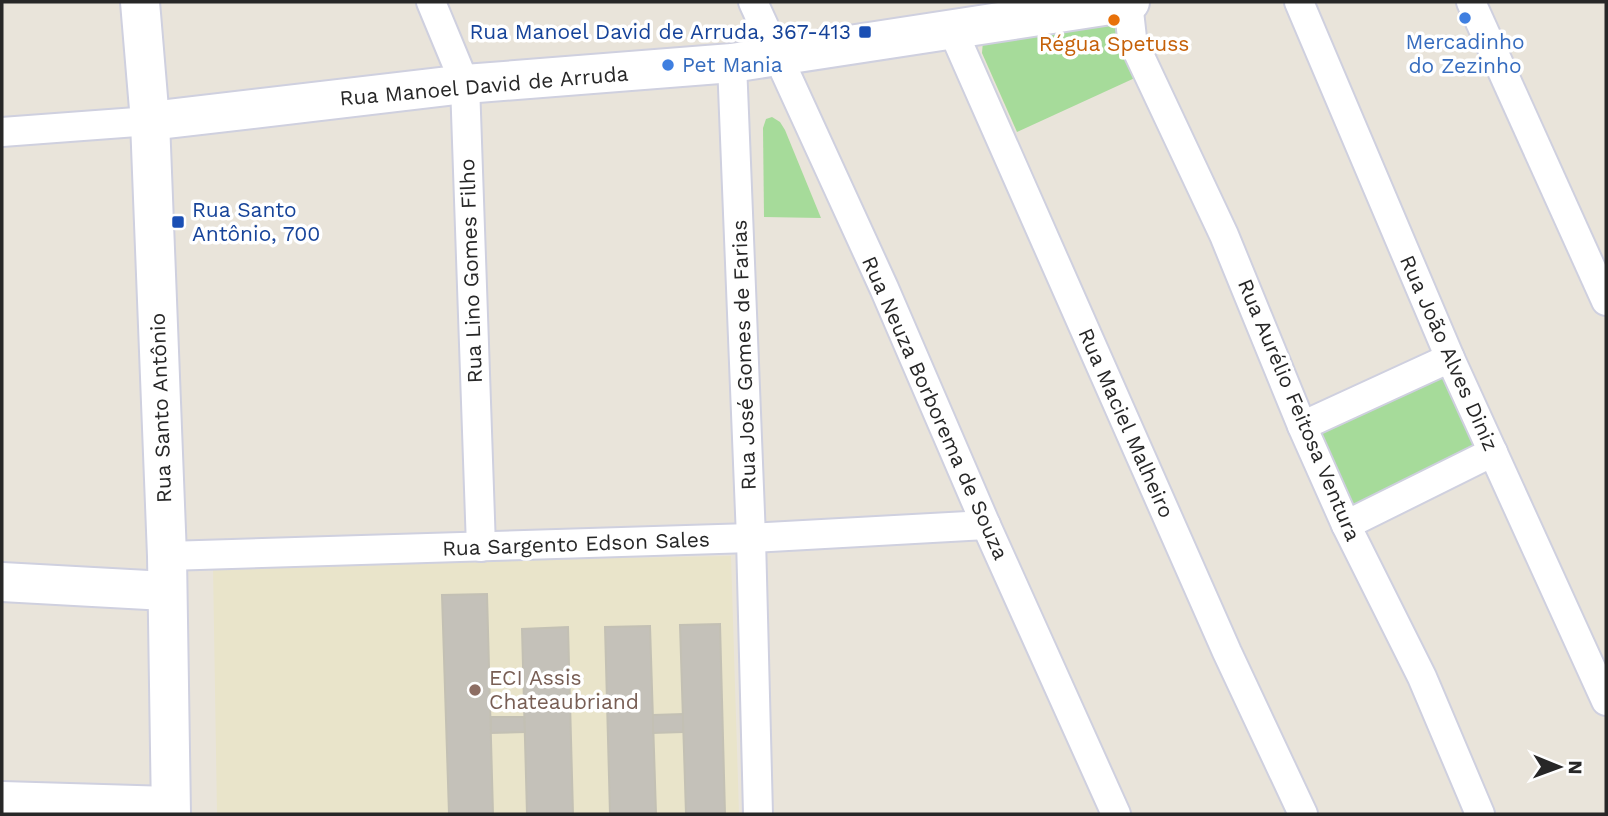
<svg xmlns="http://www.w3.org/2000/svg" width="1608" height="816" font-family="'Work Sans',sans-serif">
  <style>
    .education { fill: #e9e4ca }
    .green { fill: #a6db9a }
    .building { fill: #c4c1b9; stroke: #c3c0b4; stroke-width: 2 }
    .lines { fill: none; stroke-linecap: round; stroke-linejoin: round }
    .street-casing { stroke: #cfd0df; stroke-width: 32 }
    .secondary-casing { stroke: #cfd0df; stroke-width: 42 }
    .street { stroke: #fff; stroke-width: 28 }
    .secondary { stroke: #fff; stroke-width: 38 }
    .shop-dot { fill: #3f7fe0; stroke: #fff; stroke-width: 2.5 }
    .food-dot { fill: #e8710a; stroke: #fff; stroke-width: 2.5 }
    .transit-dot { fill: #1a4fb4; stroke: #fff; stroke-width: 2.5 }
    .education-dot { fill: #8d6e63; stroke: #fff; stroke-width: 2.5 }
    .labels { text-anchor: middle; stroke-width: 7; stroke-linejoin: round; paint-order: stroke }
    .transit-label { font-size: 21px; fill: #164399; stroke: #fff; text-anchor: end }
    .shop-label { font-size: 21px; fill: #366cbe; stroke: #fff }
    .food-label { font-size: 21px; fill: #c56008; stroke: #fff }
    .street-label { font-size: 21px; fill: #272727; stroke: #fff }
    .education-label { font-size: 21px; fill: #785e54; stroke: #fff; text-anchor: start }
  </style>
  <rect width="100%" height="100%" fill="#e9e4da"/>
  <polygon class="education" points="731,556 739,814 217,814 213,566"/>
  <g class="green">
    <polygon points="1117,18 1137,77 1017,132 982,53 983,41"/>
    <polygon points="772,117 780,122 785,130 821,218 764,217 763,128 766,119"/>
    <polygon points="1442,373 1478,450 1355,508 1320,431"/>
  </g>
  <g class="building">
    <polygon points="487,594 493,814 449,814 442,595"/>
    <polygon points="720,624 725,814 686,814 680,625"/>
    <polygon points="650,626 656,814 610,814 605,627"/>
    <polygon points="568,627 573,814 527,814 522,629"/>
    <polygon points="683,714 683,732 653,733 653,715"/>
    <polygon points="491,717 524,717 525,732 491,733"/>
  </g>
  <g class="lines">
    <g class="street-casing">
      <g id="street">
        <polyline points="431,2 465,84 481,547"/>
        <polyline points="753,2 884,288 986,525 1116,814"/>
        <polyline points="1128,2 1132,38 1137,50 1224,235 1302,426 1346,525 1422,677 1480,814"/>
        <polyline points="1299,2 1450,358 1606,701"/>
        <polyline points="1471,2 1606,301"/>
        <polyline points="953,31 1227,652 1303,814"/>
        <polyline points="732,63 751,538 758,814"/>
        <polyline points="2,132 150,121"/>
        <polyline points="1302,426 1450,358"/>
        <polyline points="1346,525 1493,452"/>
        <polyline points="167,556 751,538 986,525"/>
      </g>
    </g>
    <g class="secondary-casing">
      <g id="secondary">
        <polyline points="140,2 150,121 167,556 171,814"/>
        <polyline points="150,121 465,84 732,63 1130,2"/>
        <polyline points="2,582 166,591"/>
        <polyline points="2,801 170,806"/>
      </g>
    </g>
    <use href="#street" class="street"/>
    <use href="#secondary" class="secondary"/>
  </g>
  <g class="shop-dot">
    <circle cx="1465" cy="18" r="7"/>
    <circle cx="668" cy="65" r="7"/>
  </g>
  <circle class="food-dot" cx="1114" cy="20" r="7"/>
  <g class="transit-dot">
    <rect x="858" y="25" width="14" height="14" rx="3.5"/>
    <rect x="171" y="215" width="14" height="14" rx="3.5"/>
  </g>
  <circle class="education-dot" cx="475" cy="690" r="7"/>
  <g class="labels">
    <g class="transit-label">
      <text x="851" y="39">Rua Manoel David de Arruda, 367-413</text>
      <text x="192" y="217" text-anchor="start">Rua Santo<tspan x="192" dy="24">Antônio, 700</tspan></text>
    </g>
    <g class="shop-label">
      <text x="1465" y="49">Mercadinho<tspan x="1465" dy="24">do Zezinho</tspan></text>
      <text x="682" y="72" text-anchor="start">Pet Mania</text>
    </g>
    <g class="food-label">
      <text x="1114" y="51">Régua Spetuss</text>
    </g>
    <g class="street-label">
      <text transform="translate(484 86) rotate(-5)" y="7">Rua Manoel David de Arruda</text>
      <text transform="translate(471 271) rotate(-92)" y="7">Rua Lino Gomes Filho</text>
      <text transform="translate(1449 353) rotate(66)" y="7">Rua João Alves Diniz</text>
      <text transform="translate(744 355) rotate(-92)" y="7">Rua José Gomes de Farias</text>
      <text transform="translate(161 408) rotate(-92)" y="7">Rua Santo Antônio</text>
      <text transform="translate(935 408) rotate(66)" y="7">Rua Neuza Borborema de Souza</text>
      <text transform="translate(1299 410) rotate(67)" y="7">Rua Aurélio Feitosa Ventura</text>
      <text transform="translate(1126 423) rotate(66)" y="7">Rua Maciel Malheiro</text>
      <text transform="translate(576 544) rotate(-2)" y="7">Rua Sargento Edson Sales</text>
    </g>
    <g class="education-label">
      <text x="489" y="685">ECI Assis<tspan x="489" dy="24">Chateaubriand</tspan></text>
    </g>
  </g>
  <rect width="1608" height="816" fill="none" stroke="#272727" stroke-width="7"/>
  <g transform="translate(1559 767) rotate(91)" stroke="#ffffff" stroke-width="5" paint-order="stroke">
  <path d="M0-5L12 26L0 18L-12 26Z" fill="#272727"/>
  <text y="-10" font-size="19" font-weight="bold" text-anchor="middle" fill="#272727">N</text>
  </g>
</svg>
